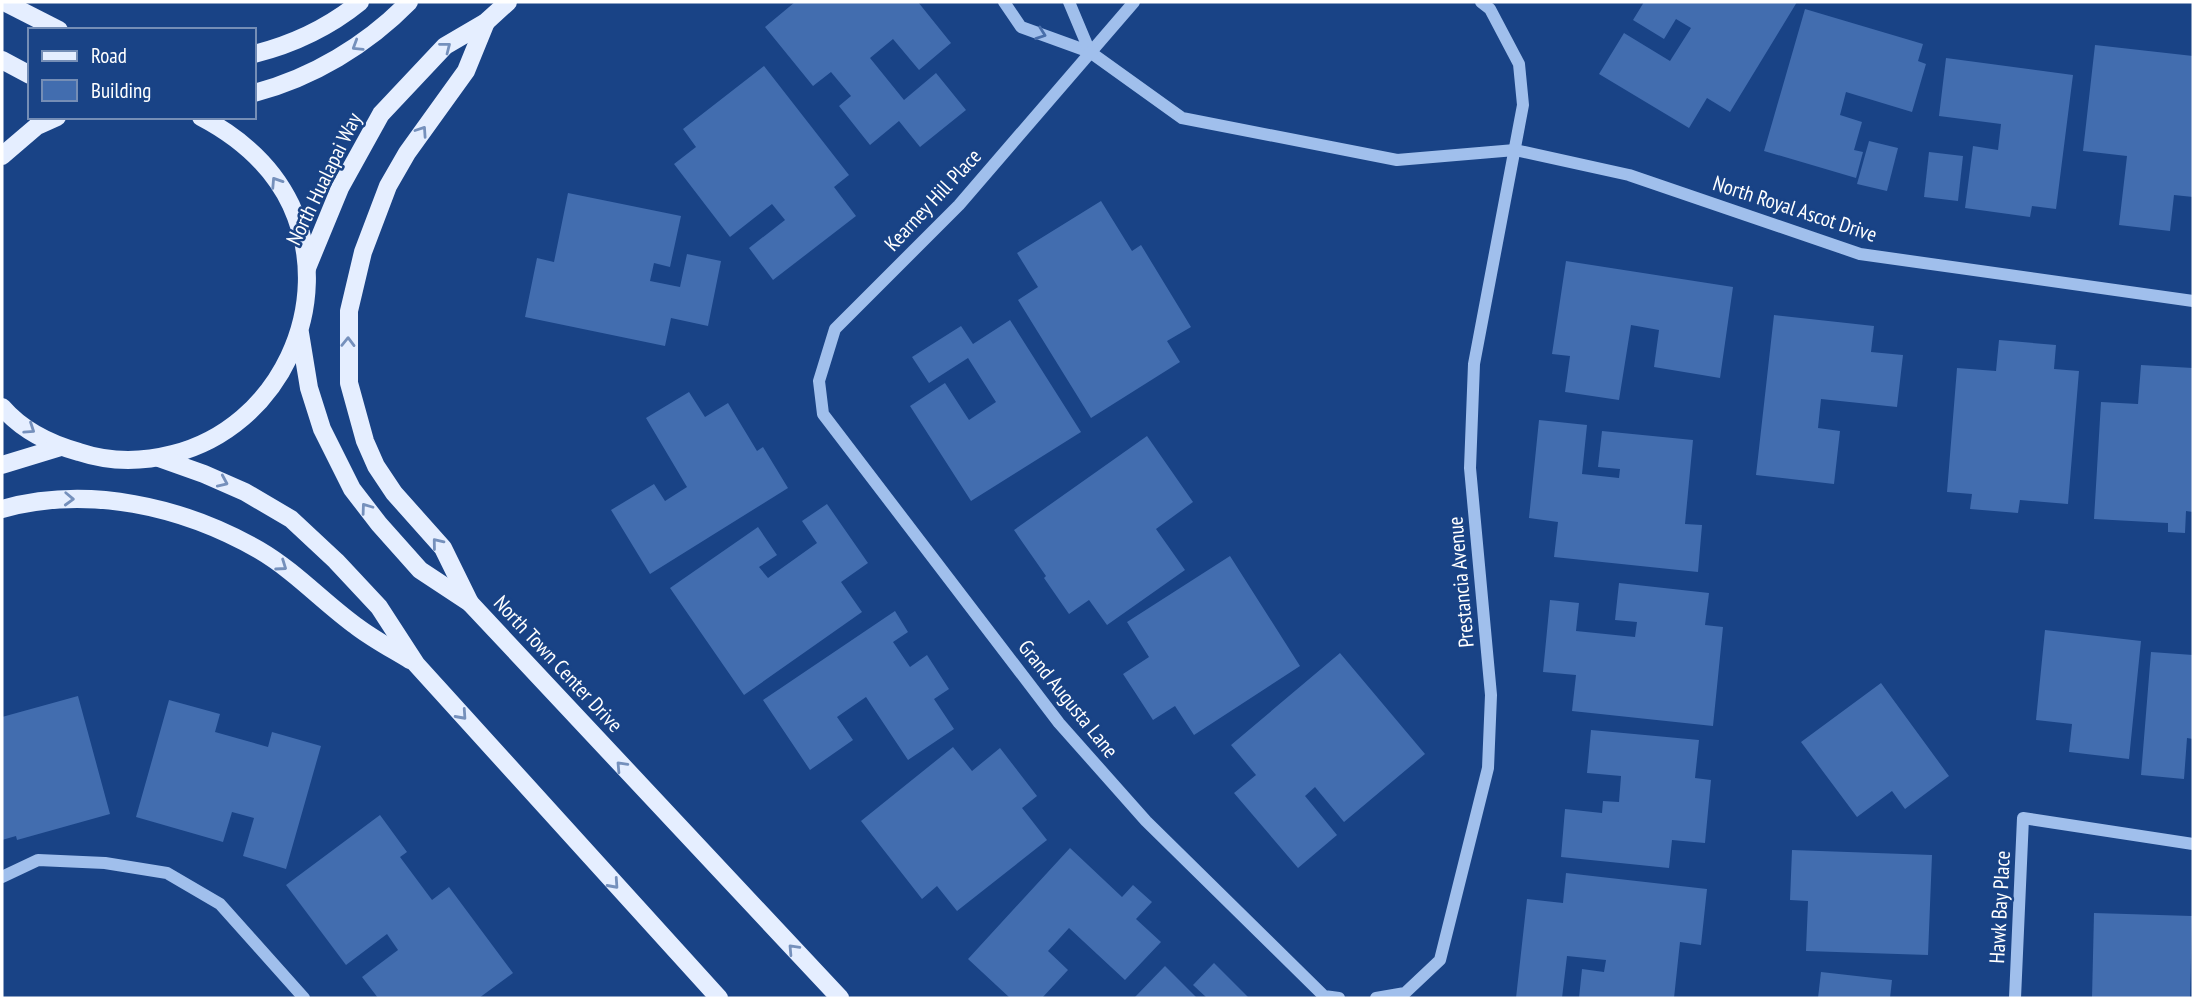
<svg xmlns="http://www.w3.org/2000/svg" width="2195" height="1000" font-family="'PT Sans Narrow',sans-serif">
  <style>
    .building { fill: #426daf }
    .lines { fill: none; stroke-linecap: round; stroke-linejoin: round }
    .minor { stroke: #a0bfec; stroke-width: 12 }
    .major { stroke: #e5eeff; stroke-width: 18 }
    .oneway { stroke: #486eaa }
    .oneway2 { stroke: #7590bc }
    .labels { text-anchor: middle; stroke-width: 5; stroke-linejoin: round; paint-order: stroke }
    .street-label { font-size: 21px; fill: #fff; stroke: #194386 }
  </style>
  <rect width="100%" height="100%" fill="#194386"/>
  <g class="building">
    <polygon points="795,2 918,2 951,43 919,70 893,39 870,58 904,100 936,73 966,110 920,147 899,121 870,145 839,106 851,96 831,72 813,86 765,27"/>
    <polygon points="1644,2 1797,2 1730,112 1707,98 1689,128 1599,74 1624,33 1670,61 1691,28 1676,19 1664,39 1633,20"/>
    <polygon points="1805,9 1923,44 1918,61 1926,64 1912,112 1846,92 1840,115 1862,122 1854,150 1863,152 1856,178 1764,151"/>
    <polygon points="2095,45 2193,56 2193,197 2174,195 2170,231 2119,225 2127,156 2083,151"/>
    <polygon points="1946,58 2073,75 2056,209 2032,206 2030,217 1965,208 1973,146 1998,150 2001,124 1939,116"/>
    <polygon points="764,66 849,175 834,187 856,216 773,280 749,248 785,220 772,204 730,237 674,164 696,147 683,129"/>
    <polygon points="1869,141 1898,148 1887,191 1857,184"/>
    <polygon points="1929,152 1963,156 1958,201 1924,197"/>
    <polygon points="568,193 681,216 670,267 654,263 650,281 680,287 687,254 721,261 708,326 671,318 665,346 525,317 537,258 554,262"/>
    <polygon points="1101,201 1132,251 1141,245 1191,327 1167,341 1180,362 1091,418 1018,300 1038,287 1017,253"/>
    <polygon points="1566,261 1733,287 1720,378 1654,367 1659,330 1631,325 1619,400 1565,392 1570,356 1552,354"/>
    <polygon points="1774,315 1874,326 1871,352 1903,355 1897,407 1821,399 1818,428 1840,431 1834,484 1756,475"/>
    <polygon points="1010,320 1081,432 971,501 910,406 945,383 969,420 996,402 968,358 929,383 912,357 961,326 973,344"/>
    <polygon points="1999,340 2056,345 2054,369 2079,371 2068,504 2020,500 2018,513 1970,509 1972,494 1947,492 1957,368 1996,371"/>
    <polygon points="2141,365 2193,368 2193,512 2186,511 2185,533 2168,532 2168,523 2094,519 2101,402 2138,404"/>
    <polygon points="689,392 705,417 728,403 757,451 763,447 788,488 650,574 611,510 654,484 665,501 687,487 646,418"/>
    <polygon points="1539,420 1587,425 1582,474 1619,478 1620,469 1598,467 1602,431 1693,440 1685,524 1702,525 1698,572 1554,557 1558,522 1529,518"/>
    <polygon points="1147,436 1193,502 1156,529 1185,570 1107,625 1089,600 1069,614 1044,578 1046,576 1014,530"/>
    <polygon points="827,504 868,563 841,582 862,612 744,695 670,588 758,527 777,555 759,567 768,578 817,543 802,521"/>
    <polygon points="1230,556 1300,666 1194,735 1175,706 1153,720 1123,674 1149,657 1127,622"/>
    <polygon points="1619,583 1709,593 1705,625 1723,627 1713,726 1572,711 1576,675 1543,672 1550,600 1579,603 1576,631 1635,637 1637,622 1615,620"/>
    <polygon points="895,611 908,632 893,642 910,667 927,655 949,689 934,699 954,729 908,760 866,697 837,717 853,740 810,770 763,700"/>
    <polygon points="2045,630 2141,641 2129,759 2069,752 2072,724 2036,720"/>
    <polygon points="2151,652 2193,655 2193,739 2187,738 2184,779 2141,775"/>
    <polygon points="1340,653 1425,754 1344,822 1315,787 1305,796 1337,835 1298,868 1234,793 1256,775 1231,745"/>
    <polygon points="1881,683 1949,776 1905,809 1892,791 1857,817 1801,742"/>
    <polygon points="78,696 110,814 17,840 16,836 2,840 2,717"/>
    <polygon points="169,700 220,714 215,732 268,747 272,732 321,746 286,869 243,856 254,818 232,812 223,842 136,817"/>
    <polygon points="1591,730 1699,740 1695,778 1711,780 1705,843 1672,840 1669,868 1561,857 1565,809 1602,813 1603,801 1619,802 1621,776 1587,773"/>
    <polygon points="953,747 972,771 1000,748 1037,796 1022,808 1047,840 957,911 937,886 922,899 861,821"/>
    <polygon points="380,815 407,852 400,857 432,900 449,887 513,973 479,998 378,998 362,977 398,950 387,934 346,965 286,885"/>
    <polygon points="1070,848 1122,897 1133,885 1152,902 1136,919 1161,942 1125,980 1069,928 1048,951 1068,970 1042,998 1010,998 968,959"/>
    <polygon points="1792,850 1932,855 1928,955 1806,951 1808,901 1790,900"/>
    <polygon points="1566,873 1707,889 1701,945 1680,942 1674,998 1579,998 1582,969 1604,972 1606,960 1567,956 1562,998 1516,998 1527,899 1563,903"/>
    <polygon points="2094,913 2192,916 2190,998 2092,998"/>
    <polygon points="1214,963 1249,998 1207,998 1193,985"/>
    <polygon points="1165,966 1197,998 1134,998"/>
    <polygon points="1821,972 1892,980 1890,998 1818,998"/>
  </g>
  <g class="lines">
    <g class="minor">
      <polyline points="1004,2 1021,27 1090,52 1182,118 1397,160 1515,150 1629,175 1860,254 2193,301"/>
      <polyline points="1069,2 1090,52"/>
      <polyline points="1134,2 959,205 835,329 819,381 823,414 1059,723 1146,821 1324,996 1339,998"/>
      <polyline points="2,877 38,860 105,863 167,873 220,904 304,998"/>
      <polyline points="1376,998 1405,993 1440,960 1488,768 1491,695 1470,468 1474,364 1523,105 1519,64 1490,9 1481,2"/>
      <polyline points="2015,998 2023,818 2193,844"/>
    </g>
    <g class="major">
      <polyline points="4,2 59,30"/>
      <path d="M254,54C294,44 328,28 360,2"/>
      <polyline points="2,60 30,75"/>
      <path d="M254,93C312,78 367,45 409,2"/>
      <polyline points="2,156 37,126 57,117"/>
      <polyline points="307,268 340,188 381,114 445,46 486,22 508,2"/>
      <polyline points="300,333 309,388 322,429 352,489 379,524 420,570 470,603 840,998"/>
      <path d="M2,407C21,429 50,444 79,452C109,462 142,462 173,454C279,427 337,305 291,205C272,165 239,137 201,117"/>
      <polyline points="159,458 204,474 245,492 291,519 336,561 379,607 416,664 719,998"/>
      <polyline points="2,465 61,447"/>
      <path d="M2,509C88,485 182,506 259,550C295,571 323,602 356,626C373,639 392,649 410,660"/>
      <polyline points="470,603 443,548 394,493 376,466 365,441 349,383 349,311 363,252 388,186 407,153 466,71 486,22"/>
    </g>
  </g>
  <defs><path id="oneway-chevron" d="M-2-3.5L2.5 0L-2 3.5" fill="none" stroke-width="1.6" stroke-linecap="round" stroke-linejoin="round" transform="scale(1.75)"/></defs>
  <use class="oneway" href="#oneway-chevron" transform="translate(1041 34) rotate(20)"/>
  <g class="oneway2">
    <use href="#oneway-chevron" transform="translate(357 46) rotate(148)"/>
    <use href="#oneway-chevron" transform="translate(446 47) rotate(-38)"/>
    <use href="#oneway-chevron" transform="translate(422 131) rotate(-56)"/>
    <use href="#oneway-chevron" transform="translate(276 182) rotate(-123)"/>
    <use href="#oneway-chevron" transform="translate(348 342) rotate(-89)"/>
    <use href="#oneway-chevron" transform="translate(30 429) rotate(34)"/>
    <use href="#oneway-chevron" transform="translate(223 482) rotate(24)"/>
    <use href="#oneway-chevron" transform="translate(69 499) rotate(2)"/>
    <use href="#oneway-chevron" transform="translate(366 508) rotate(-126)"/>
    <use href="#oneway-chevron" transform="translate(437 543) rotate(-129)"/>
    <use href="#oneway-chevron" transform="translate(282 566) rotate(35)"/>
    <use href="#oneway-chevron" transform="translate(462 715) rotate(48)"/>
    <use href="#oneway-chevron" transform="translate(621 766) rotate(-133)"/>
    <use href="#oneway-chevron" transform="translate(614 884) rotate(48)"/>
    <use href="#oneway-chevron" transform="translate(793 949) rotate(-133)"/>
  </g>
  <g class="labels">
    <g class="street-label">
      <text transform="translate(324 179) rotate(-64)" y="7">North Hualapai Way</text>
      <text transform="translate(933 200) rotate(-47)" y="7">Kearney Hill Place</text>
      <text transform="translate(1795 209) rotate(18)" y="7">North Royal Ascot Drive</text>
      <text transform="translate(1461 582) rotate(-95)" y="7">Prestancia Avenue</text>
      <text transform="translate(558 664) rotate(47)" y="7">North Town Center Drive</text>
      <text transform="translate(1068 699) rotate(51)" y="7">Grand Augusta Lane</text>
      <text transform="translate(2000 907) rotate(-87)" y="7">Hawk Bay Place</text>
    </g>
  </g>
  <rect width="2195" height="1000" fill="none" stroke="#ffffff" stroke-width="7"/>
  <rect x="28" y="28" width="228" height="91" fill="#194386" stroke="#758eb6" stroke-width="2"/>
  <rect x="42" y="51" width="35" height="10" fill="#e5eeff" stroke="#758eb6" stroke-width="2"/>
  <text x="91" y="63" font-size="21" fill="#ffffff">Road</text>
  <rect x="42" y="80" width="35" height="21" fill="#426daf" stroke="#758eb6" stroke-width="2"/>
  <text x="91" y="98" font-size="21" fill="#ffffff">Building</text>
</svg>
